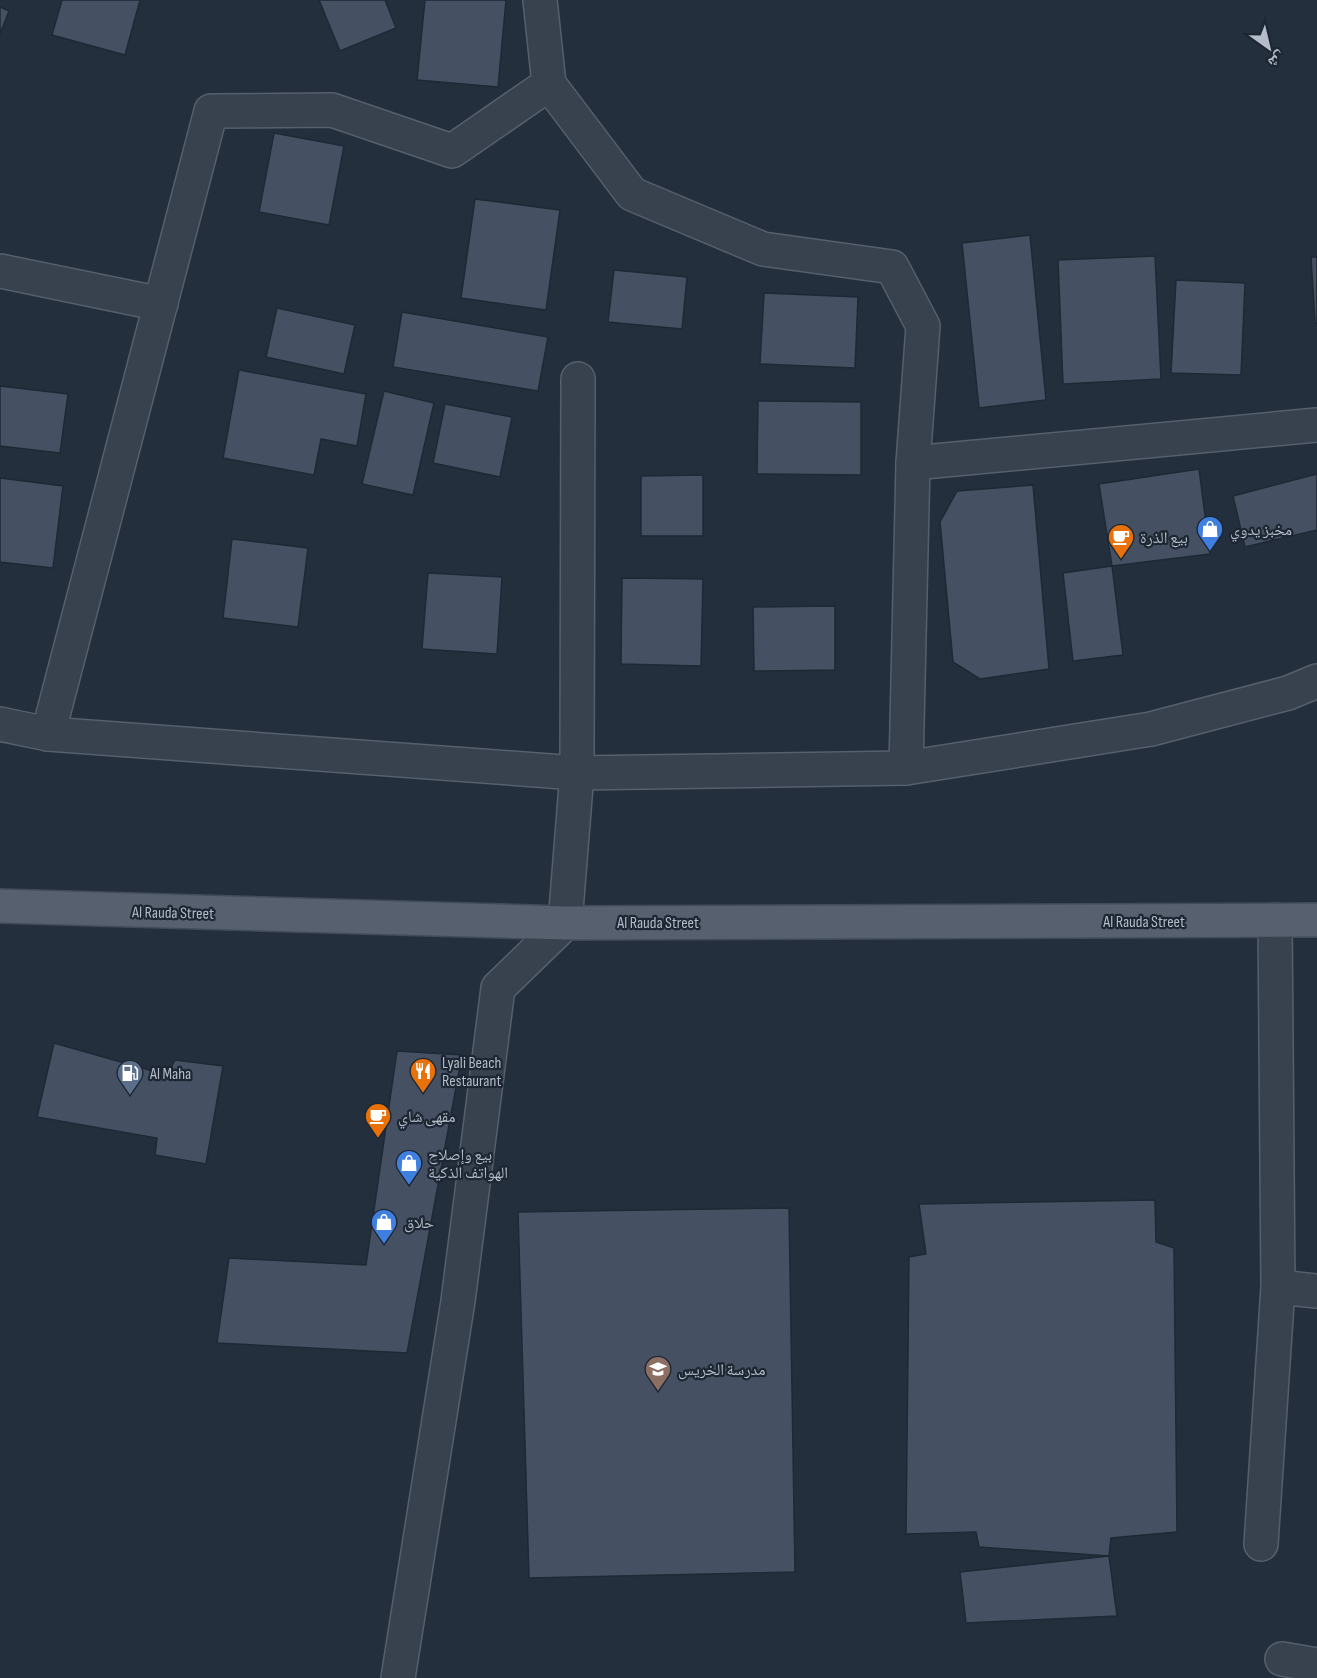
<svg xmlns="http://www.w3.org/2000/svg" width="1317" height="1678" font-family="'Sofia Sans Condensed','Noto Naskh Arabic',sans-serif">
  <style>
    .building { fill: #455162; stroke: #1f2835; stroke-width: 1.5 }
    .lines { fill: none; stroke-linecap: round; stroke-linejoin: round }
    .minor-casing { stroke: #565f6c; stroke-width: 36 }
    .major-casing { stroke: #414a57; stroke-width: 36 }
    .minor { stroke: #38414e; stroke-width: 33 }
    .major { stroke: #56606e; stroke-width: 33 }
    .labels { text-anchor: middle; stroke-width: 4.5; stroke-linejoin: round; paint-order: stroke }
    .poi-label { font-size: 16px; fill: #b4bcc9; stroke: #1d2633; text-anchor: start }
    .street-label { font-size: 16px; fill: #b4bcc9; stroke: #1d2633 }
  </style>
  <rect width="100%" height="100%" fill="#242f3e"/>
  <g class="building">
    <polygon points="62,0 140,0 125,55 52,35"/>
    <polygon points="319,0 385,0 396,28 340,51"/>
    <polygon points="425,0 506,0 498,87 417,80"/>
    <polygon points="0,7 9,11 0,34"/>
    <polygon points="274,133 344,146 329,225 259,212"/>
    <polygon points="475,199 560,210 546,310 461,298"/>
    <polygon points="1030,235 1046,400 979,408 962,243"/>
    <polygon points="1155,256 1161,379 1063,384 1058,260"/>
    <polygon points="1311,257 1317,257 1317,323 1315,323"/>
    <polygon points="614,270 687,277 682,329 608,322"/>
    <polygon points="1176,280 1245,283 1241,375 1171,373"/>
    <polygon points="764,293 858,297 855,368 760,364"/>
    <polygon points="277,308 355,325 344,374 266,357"/>
    <polygon points="402,312 548,337 538,391 393,367"/>
    <polygon points="239,370 366,394 357,446 321,439 314,475 223,458"/>
    <polygon points="0,386 68,394 60,453 0,446"/>
    <polygon points="384,391 434,403 413,495 362,484"/>
    <polygon points="758,401 861,402 861,475 757,474"/>
    <polygon points="445,404 512,417 500,477 433,463"/>
    <polygon points="1199,469 1210,554 1112,566 1099,484"/>
    <polygon points="1317,474 1317,530 1245,547 1233,496"/>
    <polygon points="703,475 703,536 641,536 641,476"/>
    <polygon points="0,478 63,486 53,568 0,562"/>
    <polygon points="1033,485 1049,669 980,679 953,662 940,522 957,491"/>
    <polygon points="232,539 308,548 298,627 223,618"/>
    <polygon points="1112,566 1123,655 1073,661 1063,573"/>
    <polygon points="428,573 502,577 497,654 422,649"/>
    <polygon points="622,578 703,579 701,666 621,664"/>
    <polygon points="835,606 835,670 754,671 753,607"/>
    <polygon points="54,1043 167,1075 175,1060 223,1066 206,1164 155,1155 157,1138 37,1117"/>
    <polygon points="397,1051 462,1055 407,1353 217,1343 229,1258 366,1265"/>
    <polygon points="1155,1200 1156,1242 1174,1248 1177,1532 1111,1538 1109,1556 979,1547 976,1532 906,1534 909,1257 926,1254 919,1204"/>
    <polygon points="789,1208 795,1572 529,1578 518,1212"/>
    <polygon points="1109,1556 1117,1616 966,1623 960,1572"/>
  </g>
  <g class="lines">
    <g class="minor-casing">
      <g id="minor">
        <polyline points="540,0 549,84 632,194 763,249 892,267 923,326 913,463 906,768"/>
        <polyline points="0,271 161,304"/>
        <polyline points="913,463 1317,425"/>
        <polyline points="0,724 48,734 577,773 906,768 1151,729 1288,693 1317,681"/>
        <polyline points="48,734 211,111 332,110 452,151 549,84"/>
        <polyline points="1278,1287 1317,1291"/>
        <polyline points="1261,1544 1278,1287 1275,920"/>
        <polyline points="1282,1659 1317,1665"/>
        <polyline points="398,1678 458,1301 498,988 565,923 577,773 578,379"/>
      </g>
    </g>
    <g class="major-casing">
      <polyline id="major" points="0,906 565,923 1317,920"/>
    </g>
    <use href="#minor" class="minor"/>
    <use href="#major" class="major"/>
  </g>
  <defs>
    <g id="shop-pin" transform="scale(1.35)"><path d="M0 17L-7.5 6A9.5 9.5 0 1 1 7.5 6Z" fill="#3f7fe0" stroke="#1d2633"/><path d="M-5-2.5h2.3a2.7 3.5 0 0 1 5.4 0H5L5.5 6h-11ZM-1.5-2.5h3a1.5 2.3 0 0 0-3 0Z" fill="#fff"/></g>
    <g id="cafe-pin" transform="scale(1.35)"><path d="M0 17L-7.5 6A9.5 9.5 0 1 1 7.5 6Z" fill="#e8710a" stroke="#1d2633"/><path d="M-5.5-4.5H6V0H3Q3 3.5 0 3.5H-2.5Q-5.5 3.5-5.5 0ZM3-3.2v2h1.7v-2ZM-6 4.5H4V6H-6Z" fill="#fff"/></g>
    <g id="restaurant-pin" transform="scale(1.35)"><path d="M0 17L-7.5 6A9.5 9.5 0 1 1 7.5 6Z" fill="#e8710a" stroke="#1d2633"/><path d="M-5-6h1v4h1v-4h1v4h1v-4h1v5L-1.5 .5V6h-2V.5L-5-1ZM5-6V6H3V1.5H1.5Q1.5-4 5-6Z" fill="#fff"/></g>
    <g id="fuel-pin" transform="scale(1.35)"><path d="M0 17L-7.5 6A9.5 9.5 0 1 1 7.5 6Z" fill="#5c6f8a" stroke="#1d2633"/><path d="M-5.5-6h7V0h2V4h1.3V-2.5L3-4.5l.8-.8L6-3V5H2.5V1h-1V6h-7ZM-4.2-4.7v3.2H.2V-4.7Z" fill="#fff"/></g>
    <g id="school-pin" transform="scale(1.35)"><path d="M0 17L-7.5 6A9.5 9.5 0 1 1 7.5 6Z" fill="#8d6e63" stroke="#1d2633"/><path d="M0-5L7-2L0 1L-7-2ZM-4 1L0 2.5L4 1V4Q0 6-4 4Z" fill="#fff"/></g>
  </defs>
  <g fill-rule="evenodd">
    <use href="#shop-pin" x="1210" y="529"/>
    <use href="#cafe-pin" x="1121" y="537"/>
    <use href="#restaurant-pin" x="423" y="1071"/>
    <use href="#fuel-pin" x="130" y="1073"/>
    <use href="#cafe-pin" x="378" y="1116"/>
    <use href="#shop-pin" x="409" y="1163"/>
    <use href="#shop-pin" x="384" y="1222"/>
    <use href="#school-pin" x="658" y="1369"/>
  </g>
  <g class="labels">
    <g class="poi-label">
      <text x="1230" y="535">مخبز يدوي</text>
      <text x="1140" y="543">بيع الذرة</text>
      <text x="442" y="1068">Lyali Beach<tspan x="442" dy="18">Restaurant</tspan></text>
      <text x="150" y="1079">Al Maha</text>
      <text x="398" y="1122">مقهى شاي</text>
      <text x="428" y="1160">بيع وإصلاح<tspan x="428" dy="18">الهواتف الذكية</tspan></text>
      <text x="404" y="1228">حلاق</text>
      <text x="678" y="1375">مدرسة الخريس</text>
    </g>
    <g class="street-label">
      <text transform="translate(173 912) rotate(1)" y="6">Al Rauda Street</text>
      <text x="1144" y="927">Al Rauda Street</text>
      <text x="658" y="928">Al Rauda Street</text>
    </g>
  </g>
  <g transform="translate(1269 48) rotate(146)" stroke="#1d2633" stroke-width="4.5" paint-order="stroke">
  <path d="M0-4.5L10 22L0 15L-10 22Z" fill="#b4bcc9"/>
  <text y="-9" font-size="16" font-weight="bold" text-anchor="middle" fill="#b4bcc9">ش</text>
  </g>
</svg>
